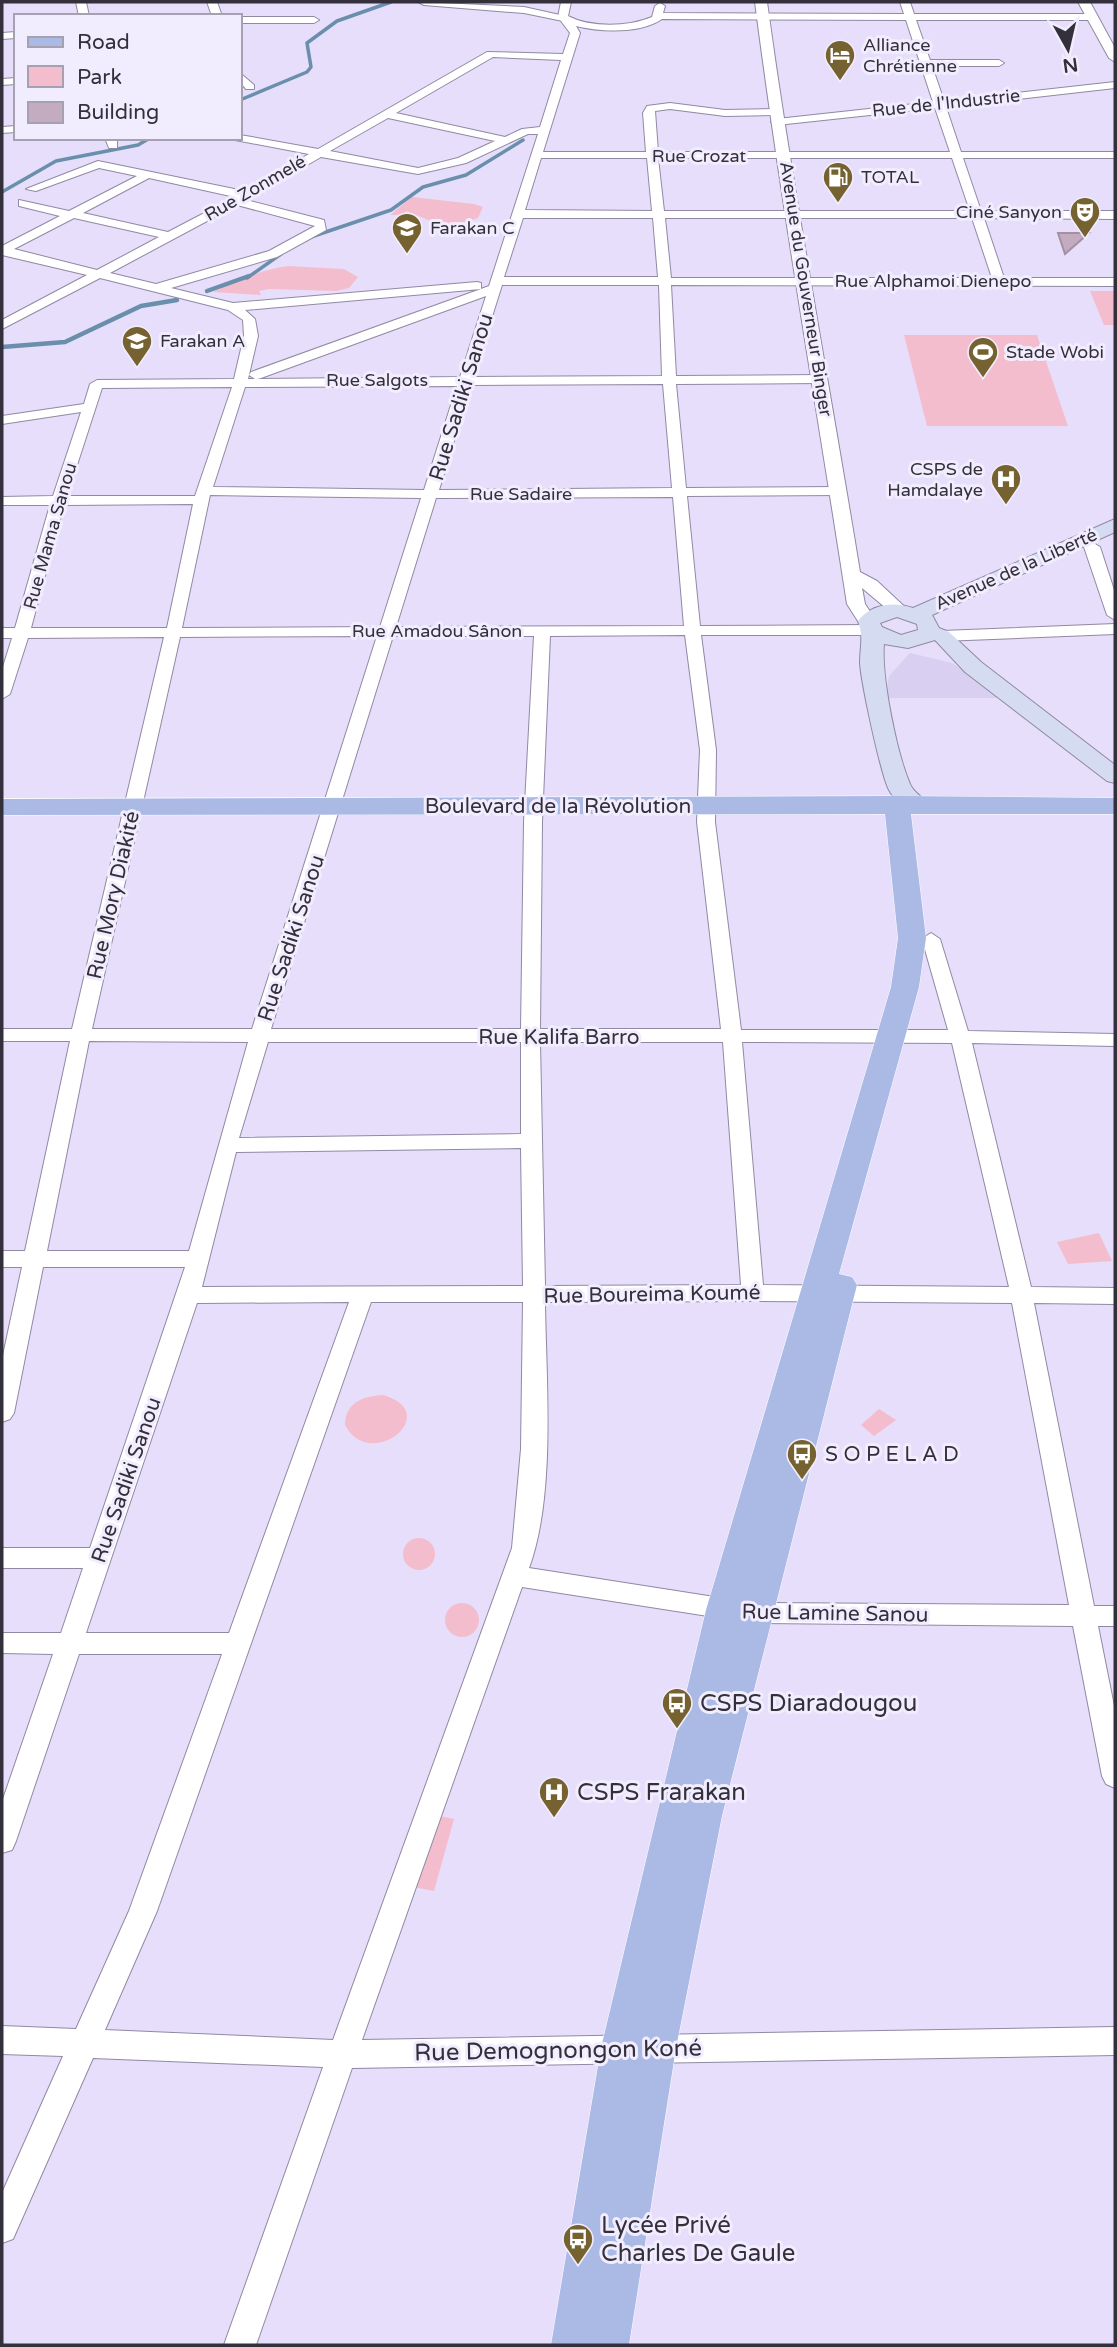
<svg xmlns="http://www.w3.org/2000/svg" width="1117" height="2347" font-family="'Varela Round',sans-serif">
  <style>
    .built { fill: #d9cff1 }
    .green { fill: #f4bdcd }
    .lines { fill: none; stroke-linecap: round; stroke-linejoin: round }
    .stream-far1 { stroke: #6a8fad; stroke-width: 3.5 }
    .stream { stroke: #6a8fad; stroke-width: 4.5 }
    .building { fill: #c3acc0; stroke: #a58fa2; stroke-width: 2 }
    .minor-casing { stroke: #9189a3; stroke-width: 2 }
    .tertiary-casing { stroke: #9189a3; stroke-width: 2 }
    .secondary-casing { stroke: #9189a3; stroke-width: 2 }
    .primary-casing { stroke: #fff; stroke-width: 1 }
    .minor { fill: #fff; fill-rule: evenodd }
    .tertiary { fill: #fff; fill-rule: evenodd }
    .secondary { fill: #d5dcf2; fill-rule: evenodd }
    .primary { fill: #abb9e5; fill-rule: evenodd }
    .labels { text-anchor: middle; stroke-width: 6; stroke-linejoin: round; paint-order: stroke }
    .far-poi-label { font-size: 18px; fill: #33303b; stroke: #f2edfe; text-anchor: start }
    .far-street-label { font-size: 18px; fill: #33303b; stroke: #f2edfe }
    .street-label { font-size: 21px; fill: #33303b; stroke: #f2edfe }
    .poi-label { font-size: 21px; fill: #33303b; stroke: #f2edfe; text-anchor: start }
    .near-poi-label { font-size: 24px; fill: #33303b; stroke: #f2edfe; text-anchor: start }
    .near-street-label { font-size: 24px; fill: #33303b; stroke: #f2edfe }
  </style>
  <rect width="100%" height="100%" fill="#e6defa"/>
  <polygon class="built" points="910,653 952,663 1003,698 885,698 889,676"/>
  <g class="green">
    <polygon points="412,197 474,204 483,207 478,218 459,224 453,230 406,211 403,215 390,215"/>
    <path d="M288,266L344,269L358,277L349,288L336,291L269,289L259,291L261,295L213,292C234,281 264,269 288,266Z"/>
    <polygon points="1090,291 1115,291 1115,325 1104,325"/>
    <polygon points="904,335 1037,335 1068,426 927,426"/>
    <polygon points="1099,1233 1112,1261 1068,1264 1057,1242"/>
    <path d="M383,1395C445,1413 370,1473 345,1425C345,1402 364,1396 383,1395Z"/>
    <polygon points="879,1409 896,1420 874,1436 861,1425"/>
    <circle cx="419" cy="1554" r="16"/>
    <circle cx="462" cy="1620" r="17"/>
    <polygon points="430,1814 454,1819 434,1891 408,1886"/>
  </g>
  <g class="lines">
    <g class="stream-far1">
      <polyline points="240,100 307,72 311,67 307,43 337,21 391,2"/>
      <polyline points="2,192 56,161 138,145 150,138"/>
      <polyline points="308,238 391,210 423,187 466,175 523,140"/>
      <polyline points="247,278 281,254"/>
    </g>
    <g class="stream">
      <polyline points="207,291 249,276"/>
      <polyline points="2,347 65,342 141,306 177,300"/>
    </g>
  </g>
  <polygon class="building" points="1058,233 1089,233 1065,254"/>
  <g class="lines">
    <g class="minor-casing">
      <g id="minor">
        <polygon points="76,2 86,2 89,16 79,16"/>
        <polygon points="207,2 217,2 222,16 212,16"/>
        <path d="M561,2H571L568,16C591,28 628,27 652,17L655,6L660,3L665,6L663,13L904,14L900,2H910L914,14H1092L1097,17L1092,20H916L930,60H999L1004,63L999,66H932L944,101L1115,82V88L946,107L961,152H1115V158H963L981,211H1115V219L984,218L1004,278H1115V286L671,285L676,376L820,375L827,379L820,383L676,384L686,488L839,487L846,491L839,495L687,496L700,626L872,625L880,630L872,635H701L716,750L715,822L741,1030H948L922,939L931,933L940,939L968,1031L1115,1034V1046L972,1043L1031,1287L1115,1288V1304L1034,1303L1094,1606H1115V1626H1098L1115,1711V1788L1106,1784L1102,1776L1073,1626L753,1623L522,1587L362,2040L1115,2027V2055L352,2068L256,2345H224L323,2067L93,2058L13,2239L2,2243V2193L63,2056L2,2054V2026L76,2029L129,1911L222,1654H79L16,1841L12,1850L2,1853V1802L53,1654L2,1653V1633H61L83,1568H2V1548H90L185,1267H43L14,1413L10,1419L2,1422V1360L22,1267H2V1251H25L70,1041H2V1029H72L164,637L28,638L10,694L2,699V670L12,638H2V628H15L50,505H2V497L53,496L81,412L2,424V416L84,404L90,384L97,380L234,379L244,336L243,320L228,310L100,278L2,329V320L87,275L2,255V246L60,216L19,206V200L69,211L137,176L99,168L36,191L26,189L98,161L244,191L309,154L235,140L234,138H240V135L318,149L487,52L563,54L570,33L558,17ZM662,19L906,20L933,102L777,119L771,122L777,125L935,108L950,152H658L655,111L670,109L725,116L776,115L781,112L776,109L725,110L670,103L647,106L643,113L646,152H543L580,33L576,26C600,32 641,34 662,19ZM493,57L561,60L540,127L522,129L505,137L396,113ZM388,118L495,141L458,158L418,168L330,151ZM528,134H538L489,286L481,289V283L477,282L233,303L171,288L277,257L326,230L324,220L246,200L321,157L418,174L466,163ZM541,158H647L652,211L525,210ZM658,158H952L970,211H664ZM149,178L235,197L168,232L83,213ZM237,205L315,226L269,251L156,284L110,273ZM74,218L159,237L97,270L14,249ZM523,218H653L658,277H504ZM665,218H972L992,278H671ZM502,285H659L662,376L473,377ZM481,289L251,372L249,375L255,379H248L258,336L255,319L245,310ZM486,296L460,377L257,379L261,378ZM663,384L672,488L439,490L471,385ZM457,386L424,490L213,487L245,387ZM232,387L195,496H67L102,388ZM210,495L421,498L380,627L182,628ZM673,497L684,626L396,627L436,498ZM193,504L167,628H31L64,505ZM685,635L700,750L697,822L721,1029H540L542,822L550,636ZM377,636L252,1029H92L180,637ZM393,636H534L524,822L521,1029H271ZM89,1041L248,1042L189,1251H47ZM268,1042H521V1134L239,1138ZM540,1042H723L741,1285L545,1286ZM742,1042L952,1043L1009,1287L763,1285ZM521,1148L523,1286L202,1287L236,1152ZM753,1301L1012,1303L1069,1605L753,1603L529,1568C556,1495 546,1381 545,1302ZM349,1302L229,1633H86L197,1303ZM371,1302H523L521,1449L512,1548L333,2040L105,2030L157,1911Z"/>
        <polygon points="240,17 314,17 319,20 314,23 240,23"/>
        <polygon points="16,32 16,38 2,39 2,33"/>
        <polygon points="240,73 254,85 254,89 246,89 240,82"/>
        <polygon points="16,78 16,84 2,85 2,79"/>
        <polygon points="16,126 16,132 2,133 2,127"/>
        <polygon points="105,138 117,138 117,148 109,148"/>
        <polygon points="1092,542 1100,547 1115,593 1115,620 1107,615 1084,547"/>
        <polygon points="1115,624 1115,634 942,641 934,636 942,631"/>
      </g>
    </g>
    <g class="tertiary-casing">
      <g id="tertiary">
        <polygon points="418,2 524,7 569,17 563,21 524,13 424,5"/>
        <path d="M755,2H767C793,193 829,382 860,572L877,581L908,610L905,614H893L862,588L865,604L879,625L870,631L863,629L847,604C816,403 781,203 755,2Z"/>
        <polygon points="1078,2 1090,2 1115,48 1115,62 1109,58"/>
      </g>
    </g>
    <g class="secondary-casing">
      <path id="secondary" d="M1115,519V532L932,615L939,628L949,632L981,662L1115,765V783L1107,781L965,672L935,640L908,648L884,644C881,676 897,754 910,784C913,792 923,797 928,804L924,809C910,812 896,803 889,790C881,775 861,682 860,663C860,647 864,637 858,621C871,604 894,601 913,608ZM897,617L917,624L918,630L901,635L882,627L880,623Z"/>
    </g>
    <g class="primary-casing">
      <polygon id="primary" points="895,796 1115,798 1115,814 911,814 926,938 919,987 839,1274 852,1277 857,1285 722,1816 676,2048 629,2345 551,2345 601,2048 706,1610 891,987 898,938 885,814 2,815 2,799"/>
    </g>
    <use href="#minor" class="minor"/>
    <use href="#tertiary" class="tertiary"/>
    <use href="#secondary" class="secondary"/>
    <use href="#primary" class="primary"/>
  </g>
  <defs>
    <g id="hotel-pin" transform="scale(1.575)"><path d="M0 17L-7.5 6A9.5 9.5 0 1 1 7.5 6Z" fill="#756230" stroke="#f2edfe"/><path d="M-6-4.5h1.5V1H6V5H4.5V3h-9V5H-6ZM-4 0a1.8 1.8 0 1 1 3.6 0ZM.5 0V-2.5h3Q6-2.5 6 0Z" fill="#fff"/></g>
    <g id="fuel-pin" transform="scale(1.575)"><path d="M0 17L-7.5 6A9.5 9.5 0 1 1 7.5 6Z" fill="#756230" stroke="#f2edfe"/><path d="M-5.5-6h7V0h2V4h1.3V-2.5L3-4.5l.8-.8L6-3V5H2.5V1h-1V6h-7ZM-4.2-4.7v3.2H.2V-4.7Z" fill="#fff"/></g>
    <g id="theatre-pin" transform="scale(1.575)"><path d="M0 17L-7.5 6A9.5 9.5 0 1 1 7.5 6Z" fill="#756230" stroke="#f2edfe"/><path d="M-5-5.5Q0-4 5-5.5V0Q5 5 0 6Q-5 5-5 0ZM-3.3-2.5H-1v1.5H-3.3ZM1-2.5H3.3v1.5H1ZM-2.8 1Q0 5.5 2.8 1Z" fill="#fff"/></g>
    <g id="school-pin" transform="scale(1.575)"><path d="M0 17L-7.5 6A9.5 9.5 0 1 1 7.5 6Z" fill="#756230" stroke="#f2edfe"/><path d="M0-5L7-2L0 1L-7-2ZM-4 1L0 2.5L4 1V4Q0 6-4 4Z" fill="#fff"/></g>
    <g id="stadium-pin" transform="scale(1.575)"><path d="M0 17L-7.5 6A9.5 9.5 0 1 1 7.5 6Z" fill="#756230" stroke="#f2edfe"/><path d="M0-5a6.5 5 0 1 0 0 10a6.5 5 0 1 0 0-10ZM-3.5-1.8h7v3.6h-7Z" fill="#fff"/></g>
    <g id="hospital-pin" transform="scale(1.575)"><path d="M0 17L-7.5 6A9.5 9.5 0 1 1 7.5 6Z" fill="#756230" stroke="#f2edfe"/><path d="M-5-5h3v3.5h4V-5h3V5h-3V1.5h-4V5h-3Z" fill="#fff"/></g>
    <g id="bus-pin" transform="scale(1.575)"><path d="M0 17L-7.5 6A9.5 9.5 0 1 1 7.5 6Z" fill="#756230" stroke="#f2edfe"/><path d="M-5-6H5V4H4V6H2V4H-2V6H-4V4H-5ZM-3.5-4V0h7V-4ZM-3.5 1.2v1.5H-2V1.2ZM2 1.2v1.5H3.5V1.2Z" fill="#fff"/></g>
  </defs>
  <g fill-rule="evenodd">
    <use href="#hotel-pin" x="840" y="55"/>
    <use href="#fuel-pin" x="838" y="177"/>
    <use href="#theatre-pin" x="1085" y="212"/>
    <use href="#school-pin" x="407" y="228"/>
    <use href="#school-pin" x="137" y="341"/>
    <use href="#stadium-pin" x="983" y="352"/>
    <use href="#hospital-pin" x="1006" y="479"/>
    <use href="#bus-pin" x="802" y="1454"/>
    <use href="#bus-pin" x="677" y="1703"/>
    <use href="#hospital-pin" x="554" y="1792"/>
    <use href="#bus-pin" x="578" y="2239"/>
  </g>
  <g class="labels">
    <g class="far-poi-label">
      <text x="863" y="51">Alliance<tspan x="863" dy="21">Chrétienne</tspan></text>
      <text x="861" y="183">TOTAL</text>
      <text x="1062" y="218" text-anchor="end">Ciné Sanyon</text>
      <text x="430" y="234">Farakan C</text>
      <text x="160" y="347">Farakan A</text>
      <text x="1006" y="358">Stade Wobi</text>
      <text x="983" y="475" text-anchor="end">CSPS de<tspan x="983" dy="21">Hamdalaye</tspan></text>
    </g>
    <g class="far-street-label">
      <text transform="translate(946 103) rotate(-6)" y="6">Rue de l'Industrie</text>
      <text x="699" y="162">Rue Crozat</text>
      <text transform="translate(255 188) rotate(-30)" y="6">Rue Zonmelé</text>
      <text x="933" y="287">Rue Alphamoi Dienepo</text>
      <text transform="translate(806 289) rotate(81)" y="6">Avenue du Gouverneur Binger</text>
      <text x="377" y="386">Rue Salgots</text>
      <text x="521" y="500">Rue Sadaire</text>
      <text transform="translate(50 536) rotate(-74)" y="6">Rue Mama Sanou</text>
      <text transform="translate(1016 569) rotate(-24)" y="6">Avenue de la Liberté</text>
      <text x="437" y="637">Rue Amadou Sânon</text>
    </g>
    <g class="street-label">
      <text transform="translate(461 397) rotate(-73)" y="7">Rue Sadiki Sanou</text>
      <text x="558" y="813">Boulevard de la Révolution</text>
      <text transform="translate(113 895) rotate(-77)" y="7">Rue Mory Diakité</text>
      <text transform="translate(291 938) rotate(-72)" y="7">Rue Sadiki Sanou</text>
      <text x="559" y="1044">Rue Kalifa Barro</text>
      <text transform="translate(652 1294) rotate(-1)" y="7">Rue Boureima Koumé</text>
      <text transform="translate(126 1480) rotate(-71)" y="7">Rue Sadiki Sanou</text>
      <text transform="translate(835 1613) rotate(1)" y="7">Rue Lamine Sanou</text>
    </g>
    <g class="poi-label">
      <text x="825" y="1461">S O P E L A D</text>
    </g>
    <g class="near-poi-label">
      <text x="700" y="1711">CSPS Diaradougou</text>
      <text x="577" y="1800">CSPS Frarakan</text>
      <text x="601" y="2233">Lycée Privé<tspan x="601" dy="28">Charles De Gaule</tspan></text>
    </g>
    <g class="near-street-label">
      <text transform="translate(558 2050) rotate(-1)" y="8">Rue Demognongon Koné</text>
    </g>
  </g>
  <rect width="1117" height="2347" fill="none" stroke="#33303b" stroke-width="7"/>
  <rect x="14" y="14" width="228" height="126" fill="#f2edfe" stroke="#a6a1b0" stroke-width="2"/>
  <rect x="28" y="37" width="35" height="10" fill="#abb9e5" stroke="#a6a1b0" stroke-width="2"/>
  <text x="77" y="49" font-size="21" fill="#33303b">Road</text>
  <rect x="28" y="66" width="35" height="21" fill="#f4bdcd" stroke="#a6a1b0" stroke-width="2"/>
  <text x="77" y="84" font-size="21" fill="#33303b">Park</text>
  <rect x="28" y="102" width="35" height="21" fill="#c3acc0" stroke="#a6a1b0" stroke-width="2"/>
  <text x="77" y="119" font-size="21" fill="#33303b">Building</text>
  <g transform="translate(1068 49) rotate(172)" stroke="#f2edfe" stroke-width="5" paint-order="stroke">
  <path d="M0-5L12 26L0 18L-12 26Z" fill="#33303b"/>
  <text y="-10" font-size="19" font-weight="bold" text-anchor="middle" fill="#33303b">N</text>
  </g>
</svg>
